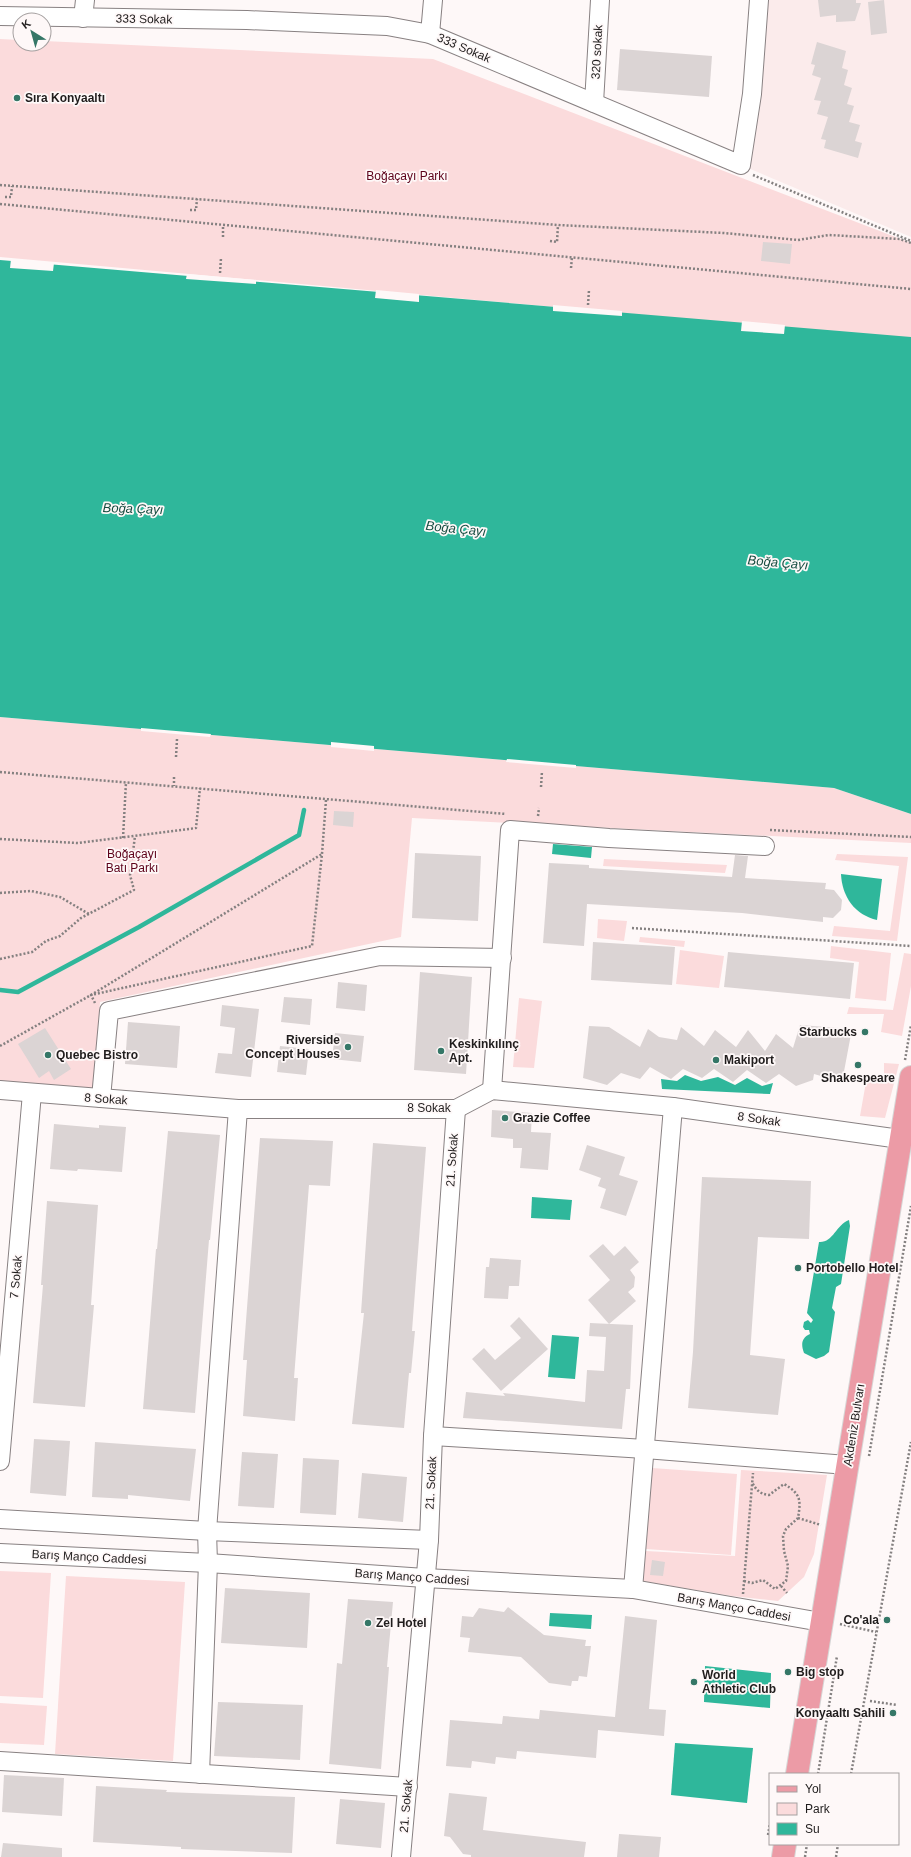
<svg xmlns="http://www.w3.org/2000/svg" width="911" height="1857" font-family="Arial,sans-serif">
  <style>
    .built { fill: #fbebeb }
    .green { fill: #fbdbdc }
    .water { fill: #2fb79b }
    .pier { fill: #fef8f8 }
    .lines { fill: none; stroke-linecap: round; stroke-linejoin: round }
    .stream { stroke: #2fb79b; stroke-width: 4.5 }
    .building { fill: #dbd4d4 }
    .minor-casing { stroke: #888182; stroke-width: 20 }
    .major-casing { stroke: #d7d6d6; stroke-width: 24 }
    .path { stroke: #848080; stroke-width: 2.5; stroke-dasharray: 2 2; stroke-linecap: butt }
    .minor { stroke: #fff; stroke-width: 18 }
    .major { stroke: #ec9ba6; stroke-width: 22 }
    .poi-dot { fill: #357767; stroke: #fef8f8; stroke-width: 1.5 }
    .labels { text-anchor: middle; stroke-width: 3.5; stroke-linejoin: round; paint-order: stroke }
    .street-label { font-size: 12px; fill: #201d1d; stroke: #fef8f8 }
    .poi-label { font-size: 12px; font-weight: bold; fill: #201d1d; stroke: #fef8f8; text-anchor: start }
    .park-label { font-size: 12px; fill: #5d021a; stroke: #fef8f8 }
    .water-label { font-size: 13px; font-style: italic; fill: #164c40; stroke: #fef8f8 }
  </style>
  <rect width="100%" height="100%" fill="#fef8f8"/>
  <polygon class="built" points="759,0 911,0 911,237 741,165"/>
  <g class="green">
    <polygon points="0,39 20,40 20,44 44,44 44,41 433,59 911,243 911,339 0,257"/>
    <polygon points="0,717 834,788 911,814 911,843 412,818 401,937 100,1002 94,1089 0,1084"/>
    <polygon points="837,854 908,857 897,941 832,936 834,926 890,931 899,866 835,860"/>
    <polygon points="604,859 727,865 725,873 603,866"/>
    <polygon points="598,919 627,921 624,941 597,938"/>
    <polygon points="640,937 685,941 684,947 639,942"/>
    <polygon points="831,946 891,953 886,1001 855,998 859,962 830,958"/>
    <polygon points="680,950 724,956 719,988 676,984"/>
    <polygon points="904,953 911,954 911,986 902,1036 881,1032 884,1014 847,1014 849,1007 893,1010"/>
    <polygon points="519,998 542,1001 534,1068 513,1067"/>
    <polygon points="884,1063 899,1064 885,1118 860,1116 866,1082 884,1082"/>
    <polygon points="652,1468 737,1474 731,1555 646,1549"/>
    <polygon points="741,1470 827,1475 814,1554 804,1577 778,1601 732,1596 642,1581 646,1551 735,1556"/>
    <polygon points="0,1571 51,1573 43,1698 0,1696"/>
    <polygon points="66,1576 185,1582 173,1761 55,1754"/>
    <polygon points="0,1703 47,1706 44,1745 0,1743"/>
  </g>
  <g class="water">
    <polygon points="0,260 911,337 911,814 834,788 0,717"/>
    <polygon points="553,844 592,847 591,858 552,854"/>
    <path d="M841,874L882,879L877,920C855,915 842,897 841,874Z"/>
    <polygon points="685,1075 701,1081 718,1077 735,1085 747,1078 762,1086 773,1083 770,1094 662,1089 661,1079 677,1081"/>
    <polygon points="532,1197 572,1200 570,1220 531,1218"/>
    <path d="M849,1220L850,1226L841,1284L836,1287L832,1308L835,1312L829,1352L824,1356L816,1359L804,1353C801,1345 801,1338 810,1334L809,1330H805L803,1327L804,1322L808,1320L811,1323L813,1320L807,1313L819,1242C833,1243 836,1225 849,1220Z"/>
    <polygon points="552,1335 579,1337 575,1379 548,1377"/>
    <polygon points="550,1613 592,1615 591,1629 549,1626"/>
    <polygon points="705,1666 771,1673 770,1708 704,1702"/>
    <polygon points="675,1743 753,1748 747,1803 671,1795"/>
  </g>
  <g class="pier">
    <polygon points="11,259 54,263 53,271 10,268"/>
    <polygon points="187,274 256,280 256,284 186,279"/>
    <polygon points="376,290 419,294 419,302 375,298"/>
    <polygon points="553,305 622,311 622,316 553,311"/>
    <polygon points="742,321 785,325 784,334 741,331"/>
    <polygon points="141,728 211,734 210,737 141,731"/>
    <polygon points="331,742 374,746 374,751 331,747"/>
    <polygon points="507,759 576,765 576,768 506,762"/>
  </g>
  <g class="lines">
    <polyline class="stream" points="0,990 18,992 139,927 299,835 304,810"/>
  </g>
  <g class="building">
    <polygon points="818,0 856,0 856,3 861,3 855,21 836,22 836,15 820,17"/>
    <polygon points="884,0 887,33 871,35 868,2"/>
    <polygon points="817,42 846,51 842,68 848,70 844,85 852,88 847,104 854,106 849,122 860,125 855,141 862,143 858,158 824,148 826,140 821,139 828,117 817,114 821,101 814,100 821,78 812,75 815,65 811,64"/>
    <polygon points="620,49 712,56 709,97 617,90"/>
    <polygon points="763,242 792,244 790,264 761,261"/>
    <polygon points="334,811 354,812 353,827 333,825"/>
    <polygon points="415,853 481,856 478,921 412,918"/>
    <polygon points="735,855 748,856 745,878 826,883 825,889 834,890 842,900 841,910 833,918 823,917 823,922 742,913 587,904 584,946 543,943 549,863 589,865 589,868 732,877"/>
    <polygon points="593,942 675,947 672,985 591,980"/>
    <polygon points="728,952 854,963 850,999 724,987"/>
    <polygon points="420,972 472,977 466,1074 414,1070"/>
    <polygon points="338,982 367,985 365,1011 336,1008"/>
    <polygon points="284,997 312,999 310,1025 281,1022"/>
    <polygon points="222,1005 259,1009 251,1077 215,1073 218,1053 232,1054 235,1028 220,1026"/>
    <polygon points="128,1022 180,1026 177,1068 125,1064"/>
    <polygon points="800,1025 852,1029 842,1082 814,1074 813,1080 796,1086 779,1074 766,1083 747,1070 733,1082 714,1069 702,1078 683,1069 671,1079 650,1067 640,1079 621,1073 607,1085 583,1078 589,1026 609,1027 640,1047 648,1029 659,1037 677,1040 681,1027 704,1046 715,1030 736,1047 748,1030 765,1051 776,1034 793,1048"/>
    <polygon points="45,1028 71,1069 54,1080 49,1071 39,1078 18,1044"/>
    <polygon points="335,1033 364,1036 361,1062 332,1059"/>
    <polygon points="280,1046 309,1049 306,1075 277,1072"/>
    <polygon points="492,1110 532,1113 531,1132 551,1133 548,1170 520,1168 522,1148 513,1148 513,1139 491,1137"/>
    <polygon points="54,1124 99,1128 99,1125 126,1127 122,1172 78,1169 77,1171 50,1169"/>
    <polygon points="168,1131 220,1135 210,1240 209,1240 195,1413 143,1409 156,1249 157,1249"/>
    <polygon points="260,1138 333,1141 330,1186 309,1185 294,1378 298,1378 295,1421 243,1416 247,1360 243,1360"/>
    <polygon points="373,1143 426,1147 412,1331 415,1331 411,1373 409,1373 404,1428 352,1424 364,1313 361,1313"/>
    <polygon points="587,1145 625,1157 619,1175 638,1181 626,1216 600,1208 606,1189 598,1186 601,1178 579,1170"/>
    <polygon points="702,1177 811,1181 809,1239 758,1237 750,1355 785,1359 778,1415 688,1408 693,1352"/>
    <polygon points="47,1201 98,1205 91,1305 94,1305 85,1407 33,1403 43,1285 41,1285"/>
    <polygon points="603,1244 614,1256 625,1246 639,1262 630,1270 635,1277 634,1287 628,1292 636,1301 609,1324 588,1300 610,1280 589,1256"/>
    <polygon points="490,1258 521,1260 519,1286 509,1286 508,1299 484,1298 486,1267 489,1267"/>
    <polygon points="519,1317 548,1349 501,1391 472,1359 484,1348 495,1360 521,1338 510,1326"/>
    <polygon points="590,1323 633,1325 630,1389 626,1389 622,1429 463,1418 466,1392 505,1396 503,1393 585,1402 587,1370 604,1371 606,1337 589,1336"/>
    <polygon points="34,1439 70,1441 66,1496 30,1493"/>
    <polygon points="95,1442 196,1449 190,1501 128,1495 128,1499 92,1497"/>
    <polygon points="242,1452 278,1454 274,1508 238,1506"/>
    <polygon points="303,1458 339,1460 336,1515 300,1513"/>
    <polygon points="362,1473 407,1477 403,1522 358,1518"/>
    <polygon points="652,1560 665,1562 663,1576 650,1575"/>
    <polygon points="225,1588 310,1593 307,1648 221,1643"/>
    <polygon points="348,1599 393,1602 387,1667 389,1667 381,1769 329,1764 337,1663 342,1664"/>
    <polygon points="508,1607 544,1635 586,1640 585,1646 591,1646 587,1677 579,1676 578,1681 572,1681 571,1686 549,1683 521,1657 468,1652 470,1638 460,1637 462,1616 473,1617 479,1608 504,1612"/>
    <polygon points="625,1616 657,1620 649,1709 666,1710 664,1736 598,1730 596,1758 517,1751 516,1759 496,1757 495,1764 472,1761 471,1768 446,1766 450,1720 502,1724 503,1716 539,1719 540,1710 615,1717"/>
    <polygon points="218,1702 303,1705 300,1760 214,1756"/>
    <polygon points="4,1775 64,1778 62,1816 2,1812"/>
    <polygon points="96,1786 167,1790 166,1792 295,1797 292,1853 181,1849 181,1847 93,1842"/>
    <polygon points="449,1793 487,1797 483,1830 586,1842 584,1857 471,1857 471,1855 463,1854 450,1837 444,1836"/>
    <polygon points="340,1799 385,1803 381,1848 336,1844"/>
    <polygon points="619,1834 661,1837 659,1857 617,1857"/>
    <polygon points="3,1843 62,1848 62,1857 1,1857"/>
  </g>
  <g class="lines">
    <g class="minor-casing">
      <g id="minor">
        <polyline points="0,16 247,20 387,26 430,34 741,165 752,94 759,0"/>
        <polyline points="83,18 85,0"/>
        <polyline points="430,34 433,0"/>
        <polyline points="594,103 600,0"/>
        <polyline points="0,1090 238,1109 456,1109 492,1090 673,1107 900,1139"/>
        <polyline points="492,1090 510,830 609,838 765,846"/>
        <polyline points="101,1098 109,1011 380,956 502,958"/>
        <polyline points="433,1436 645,1449 847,1465"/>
        <polyline points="0,1461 32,1093"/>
        <polyline points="0,1519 207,1531 429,1540"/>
        <polyline points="0,1553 208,1563 425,1578 633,1589 821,1622"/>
        <polyline points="633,1589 673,1107"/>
        <polyline points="0,1761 408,1787"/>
        <polyline points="200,1774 208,1563 207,1531 238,1109"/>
        <polyline points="401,1857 429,1540 433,1436 456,1109"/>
      </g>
    </g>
    <g class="major-casing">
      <g id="major">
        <polyline points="797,1774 911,1077"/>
        <polyline points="783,1857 785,1844"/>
      </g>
    </g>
    <g class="path">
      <polyline points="753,175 911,241"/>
      <polyline points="0,185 558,225 724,233 798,240 829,235 900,239 911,243"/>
      <polyline points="5,197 11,197 12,186"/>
      <polyline points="0,204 911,289"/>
      <polyline points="190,210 196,210 197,199"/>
      <polyline points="223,237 223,225"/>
      <polyline points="550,241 557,242 558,225"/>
      <polyline points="571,268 572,257"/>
      <polyline points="220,273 221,258"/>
      <polyline points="588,305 589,290"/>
      <polyline points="176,757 177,739"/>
      <polyline points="0,772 506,814"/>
      <polyline points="174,777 174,786"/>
      <polyline points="541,787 542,771"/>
      <polyline points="538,816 539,808"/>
      <polyline points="770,830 911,837"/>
      <polyline points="123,838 126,782"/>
      <polyline points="0,839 78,843 196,828 200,788"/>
      <polyline points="0,893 31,891 60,897 89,914"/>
      <polyline points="632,928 911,946"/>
      <polyline points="0,959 32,952 46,941 60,936 81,918 134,890 130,875 135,836"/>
      <polyline points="95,1003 91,995 312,946 322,854 326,800"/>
      <polyline points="0,1046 91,995 322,854"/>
      <polyline points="905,1060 911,1025"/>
      <polyline points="869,1456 911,1206"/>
      <polyline points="798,1518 821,1525"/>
      <path d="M744,1581L752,1583L763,1580L775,1589L786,1581L788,1566L784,1551L783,1536L786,1529L798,1518C801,1500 801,1494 784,1484L769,1495C760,1494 756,1490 752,1482"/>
      <polyline points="781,1586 787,1593"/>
      <polyline points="743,1594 753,1473"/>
      <polyline points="840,1624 876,1632"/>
      <polyline points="870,1701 897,1705"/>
      <polyline points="818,1774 837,1656"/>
      <polyline points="851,1774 911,1442"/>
      <polyline points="768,1835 770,1823"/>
      <polyline points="805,1857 807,1844"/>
      <polyline points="836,1857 838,1844"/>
    </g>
    <use href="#minor" class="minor"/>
    <use href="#major" class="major"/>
  </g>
  <g class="poi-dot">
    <circle cx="17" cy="98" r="4"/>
    <circle cx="865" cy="1032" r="4"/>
    <circle cx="348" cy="1047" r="4"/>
    <circle cx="441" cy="1051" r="4"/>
    <circle cx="48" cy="1055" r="4"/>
    <circle cx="716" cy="1060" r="4"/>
    <circle cx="858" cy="1065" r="4"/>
    <circle cx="505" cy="1118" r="4"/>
    <circle cx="798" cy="1268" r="4"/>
    <circle cx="887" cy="1620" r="4"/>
    <circle cx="368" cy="1623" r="4"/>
    <circle cx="788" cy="1672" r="4"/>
    <circle cx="694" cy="1682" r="4"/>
    <circle cx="893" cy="1713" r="4"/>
  </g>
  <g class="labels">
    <g class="street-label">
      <text transform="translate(144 19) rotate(1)" y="4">333 Sokak</text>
      <text transform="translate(464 48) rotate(23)" y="4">333 Sokak</text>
      <text transform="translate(597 52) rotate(-87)" y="4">320 sokak</text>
      <text transform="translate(106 1099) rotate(4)" y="4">8 Sokak</text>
      <text x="429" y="1112">8 Sokak</text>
      <text transform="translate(759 1119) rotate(8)" y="4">8 Sokak</text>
      <text transform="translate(452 1160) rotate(-86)" y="4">21. Sokak</text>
      <text transform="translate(16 1277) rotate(-85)" y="4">7 Sokak</text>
      <text transform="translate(854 1425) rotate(-81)" y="4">Akdeniz Bulvarı</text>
      <text transform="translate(431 1483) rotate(-87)" y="4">21. Sokak</text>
      <text transform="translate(89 1557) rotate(3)" y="4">Barış Manço Caddesi</text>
      <text transform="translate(412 1577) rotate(4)" y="4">Barış Manço Caddesi</text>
      <text transform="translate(734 1607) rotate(10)" y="4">Barış Manço Caddesi</text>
      <text transform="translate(406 1806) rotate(-85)" y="4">21. Sokak</text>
    </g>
    <g class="poi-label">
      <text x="25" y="102">Sıra Konyaaltı</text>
      <text x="857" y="1036" text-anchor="end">Starbucks</text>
      <text x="340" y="1044" text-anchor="end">Riverside<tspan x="340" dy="14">Concept Houses</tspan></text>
      <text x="449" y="1048">Keskinkılınç<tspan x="449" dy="14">Apt.</tspan></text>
      <text x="56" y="1059">Quebec Bistro</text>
      <text x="724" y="1064">Makiport</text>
      <text x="858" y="1082" text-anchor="middle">Shakespeare</text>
      <text x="513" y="1122">Grazie Coffee</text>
      <text x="806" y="1272">Portobello Hotel</text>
      <text x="879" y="1624" text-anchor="end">Co'ala</text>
      <text x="376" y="1627">Zel Hotel</text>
      <text x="796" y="1676">Big stop</text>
      <text x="702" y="1679">World<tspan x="702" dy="14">Athletic Club</tspan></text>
      <text x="885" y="1717" text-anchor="end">Konyaaltı Sahili</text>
    </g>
    <g class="park-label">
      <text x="407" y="180">Boğaçayı Parkı</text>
      <text x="132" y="858">Boğaçayı<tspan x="132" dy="14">Batı Parkı</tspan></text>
    </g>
    <g class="water-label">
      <text transform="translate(133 508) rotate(2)" y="5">Boğa Çayı</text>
      <text transform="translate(456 528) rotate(6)" y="5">Boğa Çayı</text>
      <text transform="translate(778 562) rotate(5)" y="5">Boğa Çayı</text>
    </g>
  </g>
  <rect x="769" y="1773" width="130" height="72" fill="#fef8f8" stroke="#a5a0a0"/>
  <rect x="777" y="1786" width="20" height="6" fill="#ec9ba6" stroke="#a5a0a0"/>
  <text x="805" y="1793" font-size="12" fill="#201d1d">Yol</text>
  <rect x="777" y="1803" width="20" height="12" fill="#fbdbdc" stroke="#a5a0a0"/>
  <text x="805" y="1813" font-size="12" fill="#201d1d">Park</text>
  <rect x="777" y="1823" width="20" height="12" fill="#2fb79b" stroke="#a5a0a0"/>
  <text x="805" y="1833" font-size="12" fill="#201d1d">Su</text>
  <g transform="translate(32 32) rotate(323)"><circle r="19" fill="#fef8f8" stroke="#a5a0a0"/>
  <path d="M0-3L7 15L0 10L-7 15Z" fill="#357767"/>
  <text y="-6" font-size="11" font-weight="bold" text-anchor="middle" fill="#201d1d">K</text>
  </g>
</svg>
